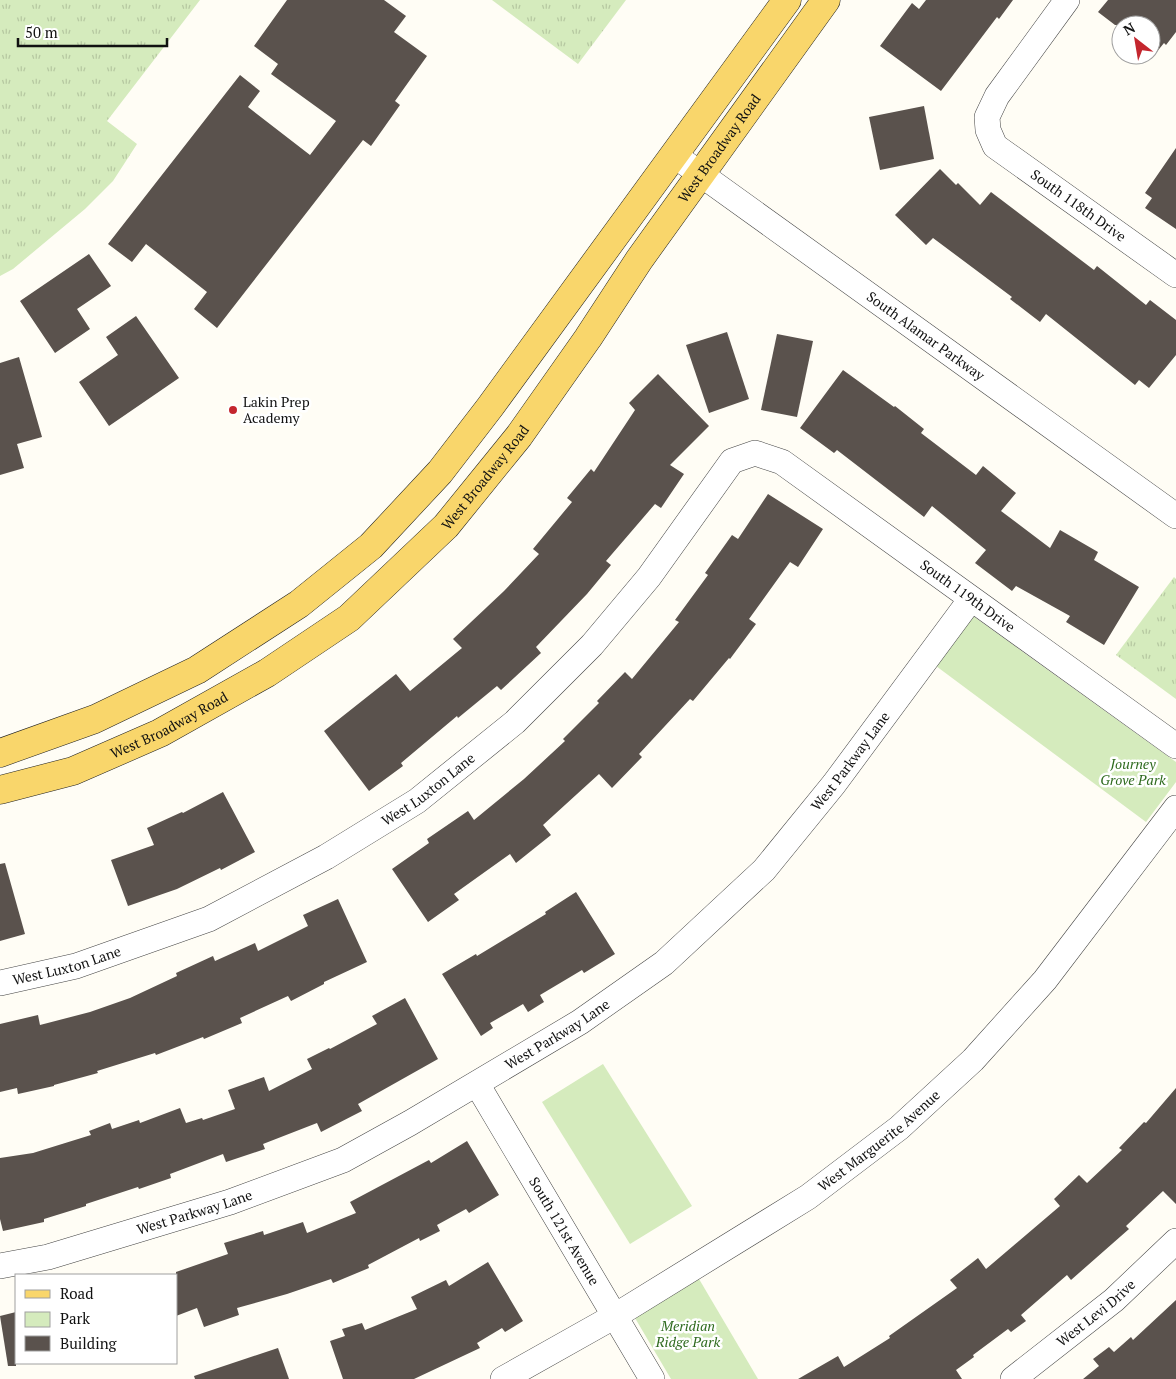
<svg xmlns="http://www.w3.org/2000/svg" width="1176" height="1379" font-family="'PT Serif',serif">
  <style>
    .grass { fill: url(#grass-tufts) }
    .park { fill: #d5ebbd }
    .building { fill: #5a524d }
    .lines { fill: none; stroke-linecap: round; stroke-linejoin: round }
    .minor-casing { stroke: #444; stroke-width: 26 }
    .major-casing { stroke: #222; stroke-width: 29 }
    .minor { stroke: #fff; stroke-width: 25 }
    .major { stroke: #f9d66b; stroke-width: 28 }
    .poi-dot { fill: #c4262e; stroke: #fff; stroke-width: 2 }
    .labels { text-anchor: middle; stroke-width: 5; stroke-linejoin: round; paint-order: stroke }
    .street-label { font-size: 14px; fill: #111; stroke: #fff }
    .poi-label { font-size: 14px; fill: #111; stroke: #fff; text-anchor: start }
    .park-label { font-size: 14px; font-style: italic; fill: #2f6b1f; stroke: #fff }
  </style>
  <defs>
    <pattern id="grass-tufts" width="24" height="20" patternUnits="userSpaceOnUse" patternTransform="scale(1.25)"><rect width="24" height="20" fill="#d5ebbd"/><path d="M3 7l-1-3M5 7V3M7 7l1-3M15 17l-1-3M17 17v-4M19 17l1-3" fill="none" stroke="#b6c8a1"/></pattern>
  </defs>
  <rect width="100%" height="100%" fill="#fffdf5"/>
  <g class="grass">
    <polygon points="0,0 200,0 107,121 137,144 113,181 85,209 13,269 0,276"/>
    <polygon points="492,0 626,0 578,64"/>
    <polygon points="1174,577 1176,579 1176,699 1116,655"/>
  </g>
  <g class="park">
    <polygon points="973,616 1176,762 1176,782 1146,822 936,666"/>
    <polygon points="603,1064 692,1206 630,1244 542,1102"/>
    <polygon points="699,1279 758,1379 671,1379 635,1318"/>
  </g>
  <g class="building">
    <polygon points="287,0 384,0 406,16 394,32 427,56 395,101 400,105 371,146 363,140 217,328 194,309 207,292 146,244 132,262 108,244 240,75 260,91 248,107 310,155 336,121 271,74 278,64 254,46"/>
    <polygon points="926,0 1013,0 999,19 997,17 941,91 880,46 912,3 919,9"/>
    <polygon points="1108,0 1176,0 1176,32 1166,45 1164,43 1151,59 1151,25 1115,25 1098,12"/>
    <polygon points="924,106 934,159 880,170 869,117"/>
    <polygon points="1176,148 1176,229 1145,208 1152,198 1145,193"/>
    <polygon points="940,169 956,185 958,183 980,205 991,192 1094,270 1097,266 1146,305 1150,300 1176,320 1176,355 1149,388 1139,380 1135,385 1046,314 1040,322 1010,299 1012,297 933,238 926,245 895,215"/>
    <polygon points="89,254 111,286 77,309 90,329 55,353 20,301"/>
    <polygon points="136,316 179,378 109,426 79,382 118,355 106,337"/>
    <polygon points="727,332 749,399 709,413 686,345"/>
    <polygon points="777,334 813,341 797,417 761,410"/>
    <polygon points="19,357 42,437 17,444 24,468 0,475 0,363"/>
    <polygon points="843,370 894,407 895,406 924,429 921,433 976,475 983,466 1016,493 1001,511 1050,548 1060,530 1098,552 1094,560 1139,587 1104,645 1066,622 1070,616 1016,586 1012,591 975,563 986,550 932,506 924,517 837,450 834,453 800,428"/>
    <polygon points="658,374 709,426 670,465 684,474 661,508 655,504 606,561 611,565 587,594 536,647 541,653 501,690 497,686 458,718 457,716 401,763 403,766 369,791 324,731 396,674 410,691 462,648 453,639 504,591 539,554 533,549 572,502 567,498 591,469 594,472 635,410 629,403"/>
    <polygon points="768,494 823,529 798,567 790,562 749,619 756,624 730,659 729,658 693,701 690,699 639,754 642,757 612,788 599,774 543,825 551,835 516,863 510,854 454,894 459,900 428,922 392,869 429,843 427,839 468,811 474,820 524,779 565,741 563,739 599,703 597,701 625,672 632,679 679,622 675,620 708,575 705,573 732,535 738,539"/>
    <polygon points="223,792 255,852 221,870 220,868 177,889 128,906 111,860 154,845 147,828 182,812 183,813"/>
    <polygon points="5,863 25,934 0,941 0,864"/>
    <polygon points="576,892 615,954 584,973 582,970 540,995 544,1002 528,1012 523,1004 490,1023 493,1028 481,1036 442,974 476,954 477,956 546,914 545,912"/>
    <polygon points="338,899 367,962 324,982 324,984 291,1001 288,996 240,1018 242,1023 204,1039 203,1037 156,1055 155,1053 97,1071 98,1073 54,1085 54,1086 18,1094 17,1088 0,1092 0,1024 38,1015 40,1025 90,1012 130,998 177,976 176,973 213,956 215,961 255,943 258,951 308,926 303,915"/>
    <polygon points="405,998 438,1059 358,1104 362,1111 321,1132 317,1123 263,1144 265,1149 226,1162 223,1154 170,1174 171,1178 139,1189 138,1187 86,1204 86,1206 44,1219 44,1222 3,1231 0,1219 0,1158 33,1153 91,1135 89,1131 110,1123 112,1129 139,1120 140,1123 180,1108 186,1123 202,1118 203,1120 235,1109 228,1090 264,1077 269,1091 312,1069 307,1059 329,1048 330,1049 377,1024 372,1016"/>
    <polygon points="1176,1088 1176,1204 1163,1191 1126,1226 1129,1229 1071,1280 1067,1275 1021,1315 1026,1321 1011,1332 1008,1329 973,1355 974,1357 956,1370 962,1379 798,1379 838,1356 844,1367 890,1338 889,1336 957,1288 950,1280 978,1258 986,1269 1060,1206 1054,1199 1079,1175 1087,1183 1122,1150 1119,1148 1144,1122 1146,1123"/>
    <polygon points="467,1141 499,1195 469,1213 466,1209 437,1225 440,1231 420,1241 419,1238 368,1265 369,1268 333,1283 331,1279 287,1294 237,1308 239,1315 204,1327 197,1308 176,1316 176,1272 228,1254 224,1243 263,1231 264,1235 303,1222 307,1233 356,1213 350,1202 429,1160 431,1163"/>
    <polygon points="488,1262 523,1321 505,1332 502,1328 477,1343 480,1348 414,1379 343,1379 330,1341 345,1336 342,1329 362,1323 365,1330 417,1309 411,1297 446,1280 449,1286"/>
    <polygon points="1176,1300 1176,1379 1083,1379 1099,1366 1093,1359 1109,1347 1114,1352 1131,1337 1133,1340"/>
    <polygon points="16,1312 16,1366 8,1366 0,1316"/>
    <polygon points="278,1348 289,1379 195,1379 194,1376"/>
  </g>
  <g class="lines">
    <g class="minor-casing">
      <g id="minor">
        <path id="s1" d="M1067,0L997,96L987,117L988,130L995,146L1176,275"/>
        <path id="s2" d="M674,155L1176,516"/>
        <path id="s3" d="M0,983L76,966L209,919L326,857L417,801L515,722L592,645L649,577L732,461L755,453L782,462L1176,746"/>
        <path id="s4" d="M477,1084L652,1379"/>
        <path id="s5" d="M0,1266L48,1257L230,1202L343,1160L410,1123L580,1022L664,963L764,870L834,784L971,599"/>
        <path id="s6" d="M503,1379L615,1316L808,1197L899,1128L973,1060L1045,980L1176,808"/>
        <path id="s7" d="M1013,1379L1114,1300L1176,1241"/>
      </g>
    </g>
    <g class="major-casing">
      <g id="major">
        <polyline points="0,753 95,719 197,670 299,604 371,546 440,472 490,407 787,0"/>
        <path id="s8" d="M0,790L73,771L160,733L267,673L349,618L446,526L519,436L588,338L639,260L826,0"/>
      </g>
    </g>
    <use href="#minor" class="minor"/>
    <use href="#major" class="major"/>
  </g>
  <circle class="poi-dot" cx="233" cy="410" r="5"/>
  <g class="labels">
    <g class="street-label">
      <text dy="5" stroke="none"><textPath href="#s8" startOffset="992">West Broadway Road</textPath></text>
      <text dy="5" stroke="none"><textPath href="#s1" startOffset="275">South 118th Drive</textPath></text>
      <text dy="5" stroke="none"><textPath href="#s2" startOffset="310">South Alamar Parkway</textPath></text>
      <text dy="5" stroke="none"><textPath href="#s8" startOffset="588">West Broadway Road</textPath></text>
      <text dy="5" stroke="none"><textPath href="#s3" startOffset="1206">South 119th Drive</textPath></text>
      <text dy="5" stroke="none"><textPath href="#s8" startOffset="182">West Broadway Road</textPath></text>
      <text dy="5" stroke="none"><textPath href="#s5" startOffset="1012">West Parkway Lane</textPath></text>
      <text dy="5" stroke="none"><textPath href="#s3" startOffset="474">West Luxton Lane</textPath></text>
      <text dy="5" stroke="none"><textPath href="#s3" startOffset="69">West Luxton Lane</textPath></text>
      <text dy="5" stroke="none"><textPath href="#s5" startOffset="608">West Parkway Lane</textPath></text>
      <text dy="5" stroke="none"><textPath href="#s6" startOffset="446">West Marguerite Avenue</textPath></text>
      <text dy="5" stroke="none"><textPath href="#s5" startOffset="202">West Parkway Lane</textPath></text>
      <text dy="5" stroke="none"><textPath href="#s4" startOffset="171">South 121st Avenue</textPath></text>
      <text dy="5" stroke="none"><textPath href="#s7" startOffset="106">West Levi Drive</textPath></text>
    </g>
    <g class="poi-label">
      <text x="243" y="407">Lakin Prep<tspan x="243" dy="16">Academy</tspan></text>
    </g>
    <g class="park-label">
      <text x="1133" y="769">Journey<tspan x="1133" dy="16">Grove Park</tspan></text>
      <text x="688" y="1331">Meridian<tspan x="688" dy="16">Ridge Park</tspan></text>
    </g>
  </g>
  <rect x="15" y="1274" width="162" height="90" fill="#ffffff" stroke="#a0a0a0"/>
  <rect x="25" y="1290" width="25" height="8" fill="#f9d66b" stroke="#a0a0a0"/>
  <text x="60" y="1299" font-size="15" fill="#111111">Road</text>
  <rect x="25" y="1312" width="25" height="15" fill="#d5ebbd" stroke="#a0a0a0"/>
  <text x="60" y="1324" font-size="15" fill="#111111">Park</text>
  <rect x="25" y="1336" width="25" height="15" fill="#5a524d" stroke="#a0a0a0"/>
  <text x="60" y="1349" font-size="15" fill="#111111">Building</text>
  <g transform="translate(1136 40) rotate(329)"><circle r="24" fill="#ffffff" stroke="#a0a0a0"/>
  <path d="M0-4L9 19L0 12L-9 19Z" fill="#c4262e"/>
  <text y="-8" font-size="14" font-weight="bold" text-anchor="middle" fill="#111111">N</text>
  </g>
  <path d="M18 38v8h149v-8" fill="none" stroke="#111111" stroke-width="2.5"/>
  <text x="25" y="38" font-size="15" fill="#111111" stroke="#ffffff" stroke-width="4" paint-order="stroke">50 m</text>
</svg>
